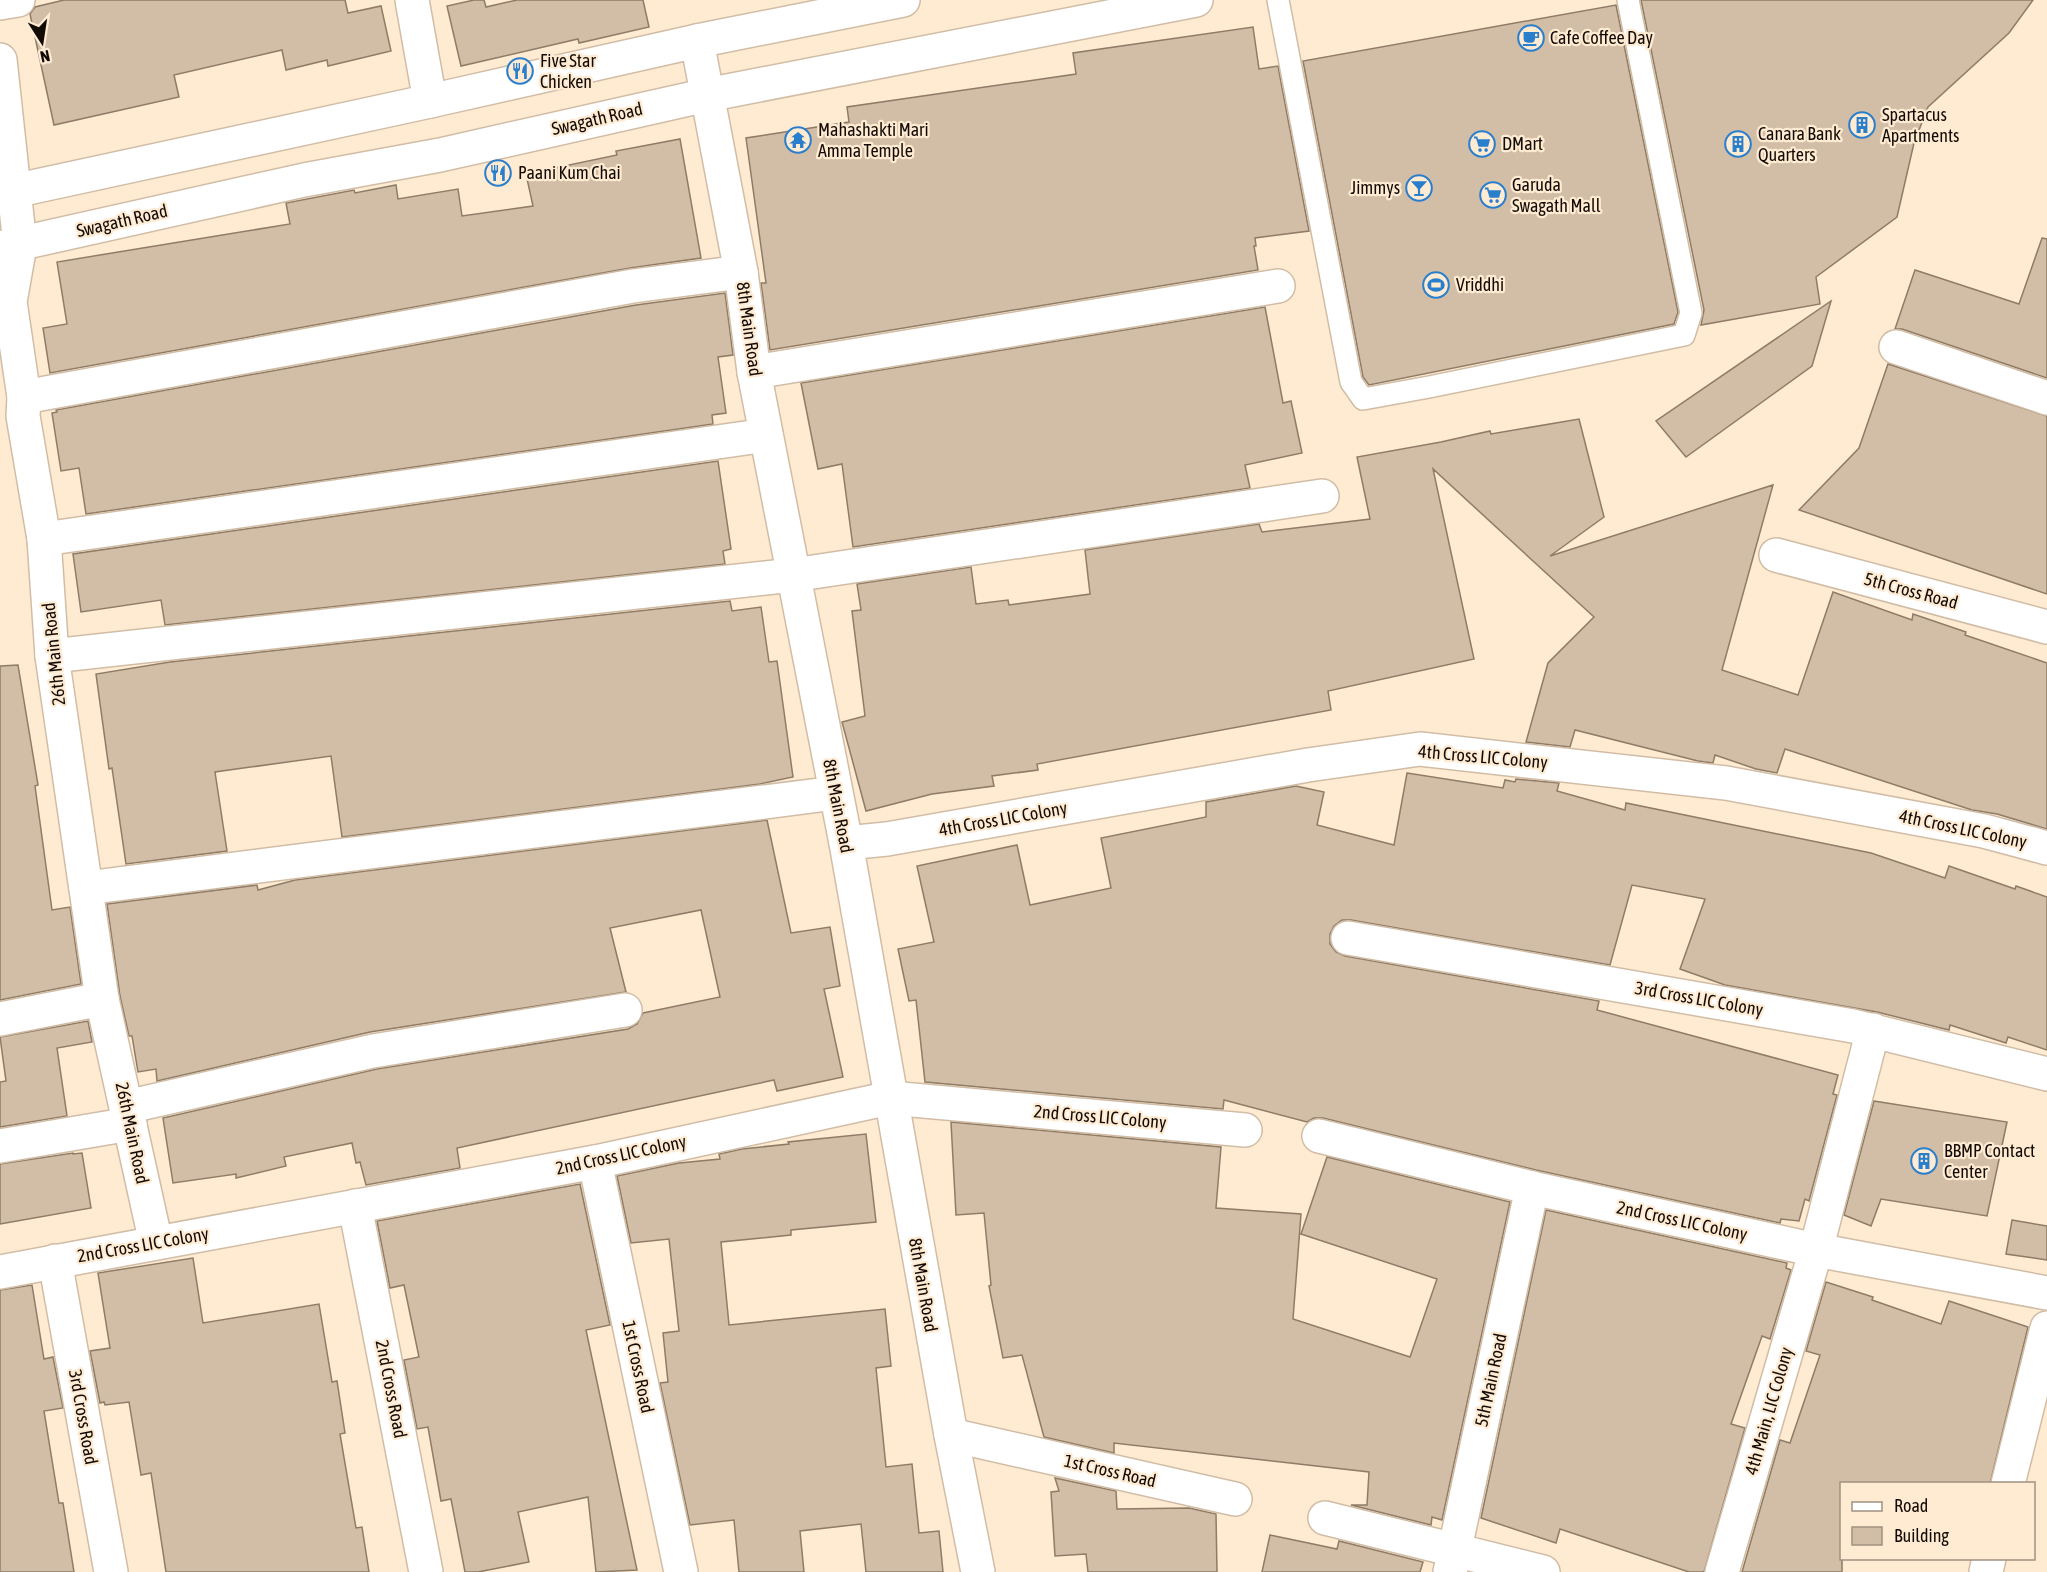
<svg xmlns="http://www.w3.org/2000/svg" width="2047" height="1572" font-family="'Asap Condensed',sans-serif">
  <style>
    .building { fill: #d2bea7; stroke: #8f7c67; stroke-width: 1.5 }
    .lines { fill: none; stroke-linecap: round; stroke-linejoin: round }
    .lane-casing { stroke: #d1bda6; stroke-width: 24 }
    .street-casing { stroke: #d1bda6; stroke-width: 36 }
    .secondary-casing { stroke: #d1bda6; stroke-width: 36 }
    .lane { stroke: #fff; stroke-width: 21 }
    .street { stroke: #fff; stroke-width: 33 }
    .secondary { stroke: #fff; stroke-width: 33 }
    .labels { text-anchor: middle; stroke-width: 4.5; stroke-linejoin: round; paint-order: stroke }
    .poi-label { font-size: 18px; fill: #120b05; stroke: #ffead2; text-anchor: start }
    .street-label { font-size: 18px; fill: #120b05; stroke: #ffead2 }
  </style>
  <rect width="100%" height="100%" fill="#ffead2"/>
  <g class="building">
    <polygon points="64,0 345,0 348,13 381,6 391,51 328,66 327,60 286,70 282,50 174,75 179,97 54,125 30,14 35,7"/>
    <polygon points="474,0 484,0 486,7 517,0 643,0 649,27 579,43 578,39 461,66 447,6"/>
    <polygon points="1641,0 2033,0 2009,33 1928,107 1914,143 1897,217 1816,277 1820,304 1701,325 1704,310"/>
    <polygon points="1616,5 1678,312 1674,324 1369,385 1363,377 1303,61"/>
    <polygon points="1253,27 1259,69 1278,66 1309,231 1255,238 1256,246 1254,246 1258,270 770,350 761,283 766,283 746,138 849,122 847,107 1076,74 1073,53"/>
    <polygon points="680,139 701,258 630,268 50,373 43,328 67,324 57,262 290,224 286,203 354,190 355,193 396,185 398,199 458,189 462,216 533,206 526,174 617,155 616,151"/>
    <polygon points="2042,238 2047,239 2047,378 1902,329 1895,329 1915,270 2019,304"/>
    <polygon points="725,293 733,355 718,357 726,413 712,415 713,424 86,514 79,468 61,471 52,413 57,412 56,410 636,305"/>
    <polygon points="1831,301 1812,366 1686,457 1656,421"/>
    <polygon points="1265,307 1283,403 1291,401 1302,453 1245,465 1250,488 853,547 842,464 818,469 801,383"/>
    <polygon points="1888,364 2047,416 2047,594 1799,510 1859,448"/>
    <polygon points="1579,419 1604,517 1550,556 1773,485 1722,670 1798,695 1833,592 1912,620 1913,614 1966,632 1965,635 2047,663 2047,829 1997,814 1972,810 1785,749 1777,773 1756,769 1715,755 1713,763 1698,761 1575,730 1570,747 1526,742 1548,663 1594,617 1433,469 1474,659 1328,691 1331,710 1037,764 1038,770 992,776 994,786 932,794 866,811 842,722 865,716 852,611 861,610 857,584 971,567 976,604 1008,600 1009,605 1090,594 1085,550 1259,524 1262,532 1370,519 1357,457 1441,442 1490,431 1491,434"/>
    <polygon points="718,461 731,549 723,551 725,564 165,625 161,600 81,612 73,554"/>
    <polygon points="730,601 732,611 761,607 769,662 777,661 793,777 760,784 342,837 331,756 215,772 227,851 126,864 112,768 109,769 96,674 170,662"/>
    <polygon points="18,665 38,785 35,786 52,910 70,907 81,984 0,1000 0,666"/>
    <polygon points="1407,773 1503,788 1505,780 1515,782 1516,779 1559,783 1557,791 1625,810 1626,803 1871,853 1945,878 1949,866 2015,889 2016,886 2047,897 2047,1050 2008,1037 2006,1043 1950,1025 1949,1030 1877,1012 1725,985 1680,969 1705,899 1632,885 1610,965 1351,920 1342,920 1334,926 1330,934 1330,944 1336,952 1345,956 1599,1001 1597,1010 1838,1075 1833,1094 1837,1095 1809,1201 1805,1199 1799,1221 1781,1219 1780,1223 1536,1170 1323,1118 1314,1118 1307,1122 1224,1100 1223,1109 925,1082 916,1000 909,1001 898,949 934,942 917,866 1017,845 1030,905 1111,888 1101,838 1206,817 1206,802 1296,786 1324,792 1317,825 1394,845"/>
    <polygon points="767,820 791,933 830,927 840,986 824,989 843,1077 777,1091 774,1080 457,1148 460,1168 366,1185 360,1162 356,1163 352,1143 284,1157 286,1166 236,1178 236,1174 173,1183 163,1118 377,1069 628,1029 637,1024 643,1013 720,997 701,910 610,928 626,992 370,1032 157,1081 156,1069 138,1072 132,1036 129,1036 120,996 107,904 257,885 258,890 295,880"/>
    <polygon points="88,1021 92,1042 57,1048 67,1116 0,1127 0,1082 6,1081 0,1037"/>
    <polygon points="1874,1101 2007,1122 1987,1216 1881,1199 1871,1226 1844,1215"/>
    <polygon points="951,1122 1221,1147 1216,1208 1301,1214 1293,1319 1410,1357 1437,1279 1301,1234 1327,1157 1510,1202 1442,1520 1432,1517 1431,1525 1351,1505 1367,1505 1369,1472 1114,1443 1114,1453 1044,1437 1022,1355 1003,1358 989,1286 991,1285 984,1213 956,1215"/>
    <polygon points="866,1134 876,1222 791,1230 791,1235 721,1242 729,1325 885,1309 891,1366 876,1368 886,1467 912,1464 919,1533 939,1531 943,1572 866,1572 861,1524 800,1531 804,1572 739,1572 734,1520 690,1525 660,1383 668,1382 663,1333 679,1331 669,1239 631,1243 617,1176 679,1163 720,1159 719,1154 742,1149 789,1144 788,1142"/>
    <polygon points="73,1153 73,1154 82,1153 91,1208 0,1224 0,1164"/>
    <polygon points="580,1184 610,1325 586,1330 637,1570 596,1572 588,1497 518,1512 529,1562 478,1572 465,1572 451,1499 441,1501 428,1427 417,1429 404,1360 419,1357 404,1285 390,1288 377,1221"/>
    <polygon points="1546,1210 1787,1263 1786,1268 1791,1270 1770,1339 1762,1336 1731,1424 1745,1428 1704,1572 1689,1572 1560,1529 1556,1543 1481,1518"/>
    <polygon points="2012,1220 2047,1226 2047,1260 2006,1254"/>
    <polygon points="193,1258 203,1323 319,1304 332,1382 337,1381 345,1433 340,1434 356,1528 362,1527 369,1572 166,1572 151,1473 141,1475 129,1402 105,1405 104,1402 100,1403 90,1351 110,1348 98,1273"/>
    <polygon points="1826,1282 1873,1297 1872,1300 1941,1324 1949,1301 2028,1327 1990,1484 1842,1484 1842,1572 1742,1572 1780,1440 1790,1443 1820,1355 1806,1351"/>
    <polygon points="32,1285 44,1359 53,1357 63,1408 44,1411 59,1503 63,1503 74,1572 0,1572 0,1290"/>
    <polygon points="1055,1478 1116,1491 1117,1509 1189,1508 1216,1514 1217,1572 1088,1572 1086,1554 1055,1556 1051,1492 1059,1491"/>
    <polygon points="1270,1535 1337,1549 1339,1541 1423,1562 1420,1572 1262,1572"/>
  </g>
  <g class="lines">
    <g class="lane-casing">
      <polyline id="lane" points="1278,0 1351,382 1363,399 1429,387 1684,335 1691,313 1628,0"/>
    </g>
    <g class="street-casing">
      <g id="street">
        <polyline points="412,0 430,101"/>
        <polyline points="0,3 18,0"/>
        <polyline points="20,245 10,302 24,397 23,416 44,539 52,656 102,999 156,1243"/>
        <polyline points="1896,347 2047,398"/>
        <polyline points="754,372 1278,286"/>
        <polyline points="24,397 633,286 741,272"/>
        <polyline points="44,539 766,435"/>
        <polyline points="1776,555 2047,627"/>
        <polyline points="52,656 793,575 1322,496"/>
        <polyline points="846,843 887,839 1308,765 1420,749 1726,783 1984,831 2047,848"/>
        <polyline points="86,888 835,793"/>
        <polyline points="1348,938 1853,1026 2047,1074"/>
        <polyline points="0,1019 102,999"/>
        <polyline points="126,1107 373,1051 625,1010"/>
        <polyline points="1319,1136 1532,1188 1816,1250 2047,1293"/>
        <polyline points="0,1146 130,1124"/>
        <polyline points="595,1162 681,1572"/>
        <polyline points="355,1206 426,1572"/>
        <polyline points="55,1261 111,1572"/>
        <polyline points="0,1272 595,1162 890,1098 1245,1130"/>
        <polyline points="951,1435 1235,1499"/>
        <polyline points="2008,1484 2047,1328"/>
        <polyline points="1325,1518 1543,1572"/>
        <polyline points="1450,1572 1532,1188"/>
        <polyline points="1722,1572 1816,1250 1873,1030"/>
        <polyline points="1986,1572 1989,1558"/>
      </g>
    </g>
    <g class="secondary-casing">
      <g id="secondary">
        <polyline points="697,41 741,272 754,372 846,843 951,1435 978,1572"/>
        <polyline points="0,60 20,245"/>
        <polyline points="0,194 430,101 697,41 903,0"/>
        <polyline points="0,248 304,180 440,155 707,95 1196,0"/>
      </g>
    </g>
    <use href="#lane" class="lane"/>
    <use href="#street" class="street"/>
    <use href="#secondary" class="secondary"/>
  </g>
  <defs>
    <g id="cafe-ring" transform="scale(1.35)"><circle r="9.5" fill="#ffead2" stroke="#2a7fcd" stroke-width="1.5"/><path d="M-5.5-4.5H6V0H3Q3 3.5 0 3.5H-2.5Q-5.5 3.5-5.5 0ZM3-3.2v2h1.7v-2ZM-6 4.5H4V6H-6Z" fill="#2a7fcd"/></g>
    <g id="restaurant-ring" transform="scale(1.35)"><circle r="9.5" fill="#ffead2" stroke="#2a7fcd" stroke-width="1.5"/><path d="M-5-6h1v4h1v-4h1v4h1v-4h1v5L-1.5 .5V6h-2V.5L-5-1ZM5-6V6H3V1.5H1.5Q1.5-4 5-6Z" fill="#2a7fcd"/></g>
    <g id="building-ring" transform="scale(1.35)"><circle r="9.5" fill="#ffead2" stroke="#2a7fcd" stroke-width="1.5"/><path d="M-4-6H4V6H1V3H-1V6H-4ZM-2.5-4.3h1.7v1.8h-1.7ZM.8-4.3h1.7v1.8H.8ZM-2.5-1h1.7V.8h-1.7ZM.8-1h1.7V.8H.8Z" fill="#2a7fcd"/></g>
    <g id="temple-ring" transform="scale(1.35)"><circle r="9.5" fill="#ffead2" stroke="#2a7fcd" stroke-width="1.5"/><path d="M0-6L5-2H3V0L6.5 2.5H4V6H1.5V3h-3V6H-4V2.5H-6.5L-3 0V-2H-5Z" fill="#2a7fcd"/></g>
    <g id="supermarket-ring" transform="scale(1.35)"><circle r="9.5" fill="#ffead2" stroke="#2a7fcd" stroke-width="1.5"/><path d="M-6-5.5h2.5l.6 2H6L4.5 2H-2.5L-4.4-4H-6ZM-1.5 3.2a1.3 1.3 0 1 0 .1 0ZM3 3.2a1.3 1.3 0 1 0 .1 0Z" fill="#2a7fcd"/></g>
    <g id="bar-ring" transform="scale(1.35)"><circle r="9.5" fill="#ffead2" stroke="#2a7fcd" stroke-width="1.5"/><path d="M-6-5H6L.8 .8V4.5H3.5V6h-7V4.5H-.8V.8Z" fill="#2a7fcd"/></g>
    <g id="stadium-ring" transform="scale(1.35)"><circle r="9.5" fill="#ffead2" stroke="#2a7fcd" stroke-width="1.5"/><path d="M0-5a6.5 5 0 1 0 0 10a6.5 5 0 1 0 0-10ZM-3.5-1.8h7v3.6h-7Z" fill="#2a7fcd"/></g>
  </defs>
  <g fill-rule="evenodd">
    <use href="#cafe-ring" x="1531" y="38"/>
    <use href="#restaurant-ring" x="520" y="71"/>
    <use href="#building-ring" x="1862" y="125"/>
    <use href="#temple-ring" x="798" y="140"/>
    <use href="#supermarket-ring" x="1482" y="144"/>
    <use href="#building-ring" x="1738" y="144"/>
    <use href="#restaurant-ring" x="498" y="173"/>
    <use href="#bar-ring" x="1419" y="188"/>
    <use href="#supermarket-ring" x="1493" y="195"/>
    <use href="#stadium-ring" x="1436" y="285"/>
    <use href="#building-ring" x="1924" y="1161"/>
  </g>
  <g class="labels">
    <g class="poi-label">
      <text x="1550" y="44">Cafe Coffee Day</text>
      <text x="540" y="67">Five Star<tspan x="540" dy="21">Chicken</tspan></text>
      <text x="1882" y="121">Spartacus<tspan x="1882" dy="21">Apartments</tspan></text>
      <text x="818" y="136">Mahashakti Mari<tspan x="818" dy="21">Amma Temple</tspan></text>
      <text x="1758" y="140">Canara Bank<tspan x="1758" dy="21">Quarters</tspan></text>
      <text x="1502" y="150">DMart</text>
      <text x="518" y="179">Paani Kum Chai</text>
      <text x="1512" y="191">Garuda<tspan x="1512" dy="21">Swagath Mall</tspan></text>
      <text x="1400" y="194" text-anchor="end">Jimmys</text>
      <text x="1456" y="291">Vriddhi</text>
      <text x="1944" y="1157">BBMP Contact<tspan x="1944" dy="21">Center</tspan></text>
    </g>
    <g class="street-label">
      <text transform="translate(597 119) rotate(-13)" y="6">Swagath Road</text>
      <text transform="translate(122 221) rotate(-13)" y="6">Swagath Road</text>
      <text transform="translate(749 329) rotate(82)" y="6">8th Main Road</text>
      <text transform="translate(1911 591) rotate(15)" y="6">5th Cross Road</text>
      <text transform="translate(54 654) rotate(-96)" y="6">26th Main Road</text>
      <text transform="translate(1483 757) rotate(5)" y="6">4th Cross LIC Colony</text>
      <text transform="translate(838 806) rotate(79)" y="6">8th Main Road</text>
      <text transform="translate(1003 819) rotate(-10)" y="6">4th Cross LIC Colony</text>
      <text transform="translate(1963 829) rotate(12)" y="6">4th Cross LIC Colony</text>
      <text transform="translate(1699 999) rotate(10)" y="6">3rd Cross LIC Colony</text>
      <text transform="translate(1100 1117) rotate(5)" y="6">2nd Cross LIC Colony</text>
      <text transform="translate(132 1133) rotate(78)" y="6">26th Main Road</text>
      <text transform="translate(621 1155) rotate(-12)" y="6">2nd Cross LIC Colony</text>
      <text transform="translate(1682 1221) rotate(12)" y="6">2nd Cross LIC Colony</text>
      <text transform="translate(143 1245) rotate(-10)" y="6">2nd Cross LIC Colony</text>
      <text transform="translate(923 1285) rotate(80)" y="6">8th Main Road</text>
      <text transform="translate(638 1367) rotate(78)" y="6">1st Cross Road</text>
      <text transform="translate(1491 1380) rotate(-78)" y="6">5th Main Road</text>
      <text transform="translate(391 1389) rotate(79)" y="6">2nd Cross Road</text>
      <text transform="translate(1769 1411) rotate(-74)" y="6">4th Main, LIC Colony</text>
      <text transform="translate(83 1417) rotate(80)" y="6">3rd Cross Road</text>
      <text transform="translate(1110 1471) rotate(13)" y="6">1st Cross Road</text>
    </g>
  </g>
  <rect x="1840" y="1482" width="195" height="78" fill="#ffead2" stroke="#a09180" stroke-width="1.5"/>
  <rect x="1852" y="1502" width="30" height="9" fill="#ffffff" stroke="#a09180" stroke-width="1.5"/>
  <text x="1894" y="1512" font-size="18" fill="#120b05">Road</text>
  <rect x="1852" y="1527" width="30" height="18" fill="#d2bea7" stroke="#a09180" stroke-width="1.5"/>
  <text x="1894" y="1542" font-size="18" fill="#120b05">Building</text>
  <g transform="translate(42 42) rotate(168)" stroke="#ffead2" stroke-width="4.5" paint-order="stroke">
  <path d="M0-4.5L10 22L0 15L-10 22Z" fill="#120b05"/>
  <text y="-9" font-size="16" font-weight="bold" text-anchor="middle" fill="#120b05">N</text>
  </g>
</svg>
